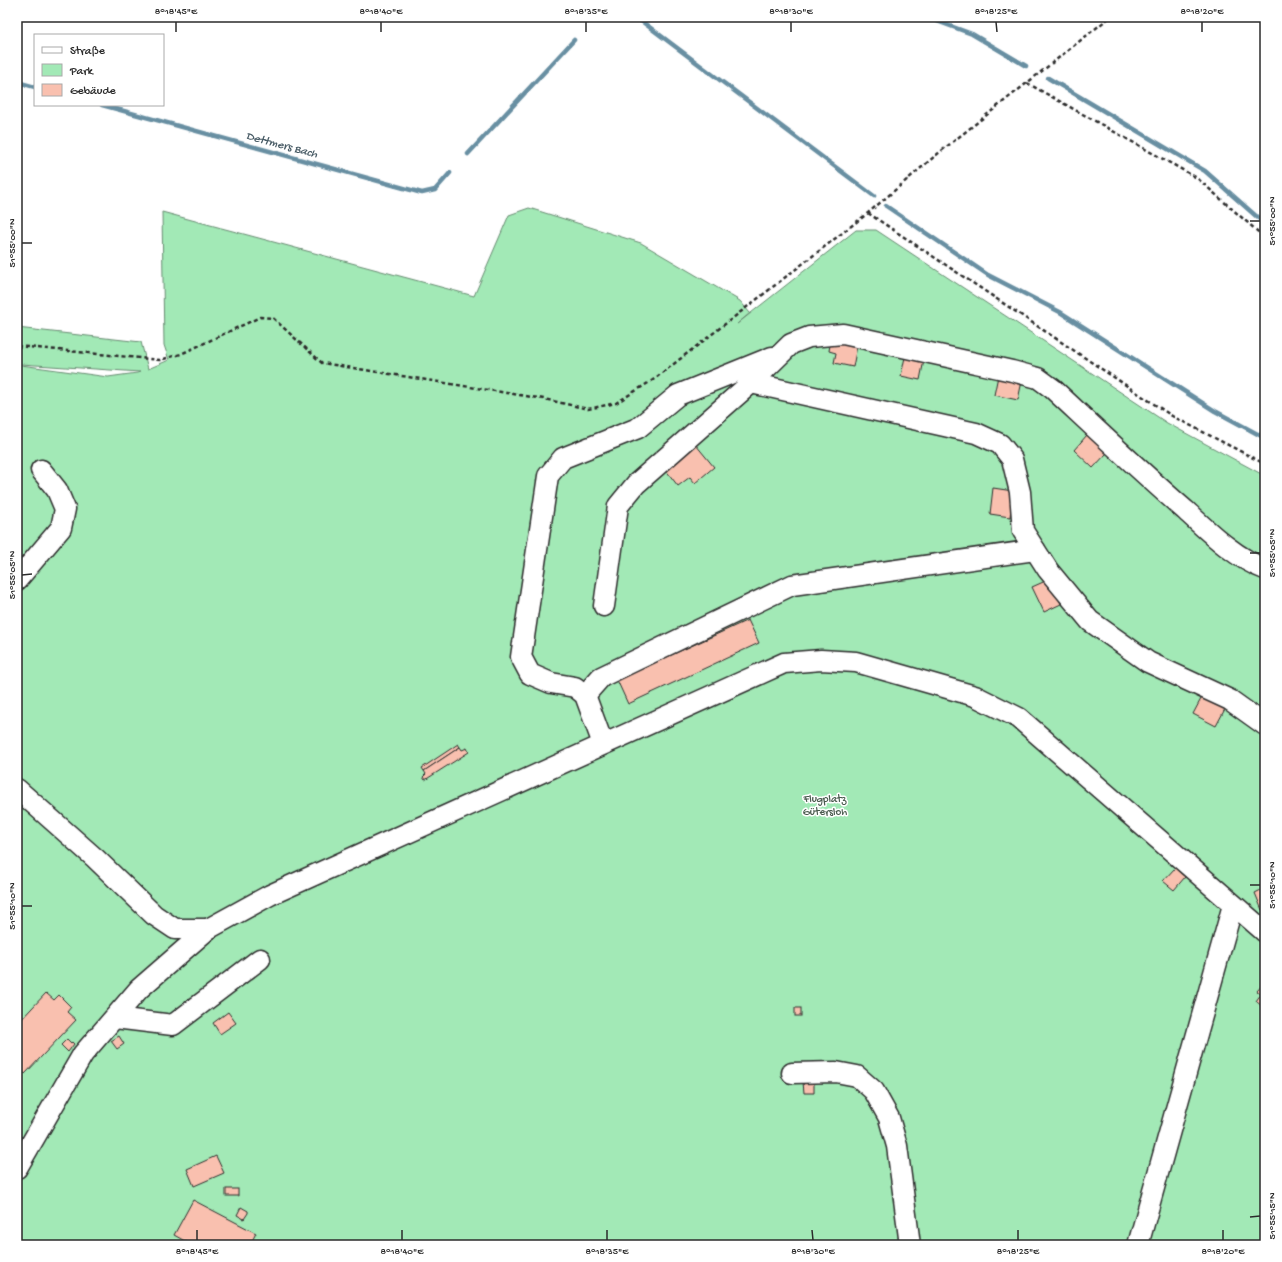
<svg xmlns="http://www.w3.org/2000/svg" width="1282" height="1262" font-family="'Gochi Hand',sans-serif">
  <style>
    .green { fill: #a2e9b6; stroke: #668a70; fill-rule: evenodd }
    .lines { fill: none; stroke-linecap: round; stroke-linejoin: round }
    .stream { stroke: #688fa2; stroke-width: 4.5 }
    .building { fill: #f9c0af; stroke: #2b2b2b }
    .minor-casing { stroke: #2b2b2b; stroke-width: 23 }
    .path { stroke: #2b2b2b; stroke-width: 2.5; stroke-dasharray: 4 3; stroke-linecap: butt }
    .minor { stroke: #fff; stroke-width: 20 }
    .ticks { fill: none; stroke: #2b2b2b; stroke-width: 1.5 }
    .labels { text-anchor: middle; stroke-width: 3; stroke-linejoin: round; paint-order: stroke }
    .park-label { font-size: 11px; fill: #495a4e; stroke: #fff }
    .water-label { font-size: 12px; font-style: italic; fill: #4a5d67; stroke: #fff }
    .neatline { fill: none; stroke: #2b2b2b; stroke-width: 1.5 }
    .ticks-label { font-size: 10px; text-anchor: middle; fill: #2b2b2b }
  </style>
  <rect width="100%" height="100%" fill="#fff"/>
  <filter id="ink" filterUnits="userSpaceOnUse"><feTurbulence type="fractalNoise" baseFrequency=".025" numOctaves="2"/><feDisplacementMap in="SourceGraphic" scale="8" xChannelSelector="R" yChannelSelector="G"/><feConvolveMatrix kernelMatrix="1 2 1 2 8 2 1 2 1" color-interpolation-filters="sRGB"/></filter>
  <g filter="url(#ink)">
    <path class="green" d="M529,208L641,243L740,301L750,313L737,324L856,230H876L1167,423L1265,476V1245H17V328L141,342L148,369L169,360L164,345L162,212L474,296L509,215ZM21,365V364L140,372L137,373L108,377Z"/>
    <g class="lines">
      <g class="stream">
        <polyline points="636,17 874,196"/>
        <polyline points="926,17 972,34 1026,66"/>
        <polyline points="1048,78 1205,171 1265,224"/>
        <polyline points="17,82 35,87"/>
        <polyline points="102,105 422,193 435,190 450,173"/>
        <polyline points="468,154 574,40"/>
        <polyline points="886,206 988,275 1060,312 1215,411 1265,438"/>
      </g>
    </g>
    <g class="building">
      <polygon points="831,339 857,346 853,367 834,363 836,353 829,351"/>
      <polygon points="905,357 924,360 920,380 901,376"/>
      <polygon points="998,376 1022,381 1018,400 994,395"/>
      <polygon points="1087,435 1107,453 1093,468 1074,450"/>
      <polygon points="696,445 714,467 695,483 690,477 678,486 665,469 677,461"/>
      <polygon points="993,488 1013,491 1010,517 990,514"/>
      <polygon points="1050,579 1061,604 1044,612 1032,587"/>
      <polygon points="748,620 759,643 628,704 617,680"/>
      <polygon points="1202,697 1225,709 1216,726 1193,714"/>
      <polygon points="458,744 460,747 424,771 422,768"/>
      <polygon points="460,747 462,750 467,748 469,752 425,780 423,777 426,774 424,771"/>
      <polygon points="1175,868 1185,877 1174,890 1163,881"/>
      <polygon points="1265,888 1265,908 1262,910 1255,893"/>
      <polygon points="1265,982 1265,1009 1256,1001 1261,994 1257,991"/>
      <polygon points="46,993 54,1000 59,995 71,1007 67,1012 76,1020 25,1074 17,1067 17,1024"/>
      <rect x="795" y="1008" width="6" height="8"/>
      <polygon points="228,1012 236,1023 220,1034 213,1023"/>
      <polygon points="119,1036 124,1044 117,1049 111,1041"/>
      <polygon points="67,1039 71,1043 72,1042 74,1044 68,1052 61,1045"/>
      <polygon points="803,1082 814,1082 814,1093 804,1093"/>
      <polygon points="216,1156 224,1173 194,1186 187,1169"/>
      <rect x="226" y="1189" width="12" height="7"/>
      <polygon points="193,1200 256,1233 251,1243 255,1245 192,1245 174,1235"/>
      <polygon points="241,1207 248,1211 248,1213 244,1219 237,1215"/>
    </g>
    <g class="lines">
      <g class="minor-casing">
        <g id="minor">
          <polyline points="751,383 976,433 1000,444 1012,459 1020,492 1023,531 1048,570 1090,621 1148,662 1230,700 1265,725"/>
          <polyline points="17,580 61,528 65,509 57,490 41,470"/>
          <path d="M604,606L618,506L636,484L751,383L791,344L809,337L843,334L1012,371L1038,378L1053,389C1097,430 1140,471 1185,510C1208,531 1235,558 1265,569"/>
          <polyline points="585,695 601,677 792,585 1035,550"/>
          <polyline points="603,744 585,695 575,687 551,683 530,674 521,657 548,476 563,458 638,428 678,395 772,357"/>
          <polyline points="17,789 95,858 154,915 175,929 208,929"/>
          <polyline points="115,1018 173,1025 260,959"/>
          <polyline points="792,1073 836,1072 857,1076 874,1091 889,1118 897,1146 910,1245"/>
          <polyline points="17,1168 83,1054 139,989 208,929 270,895 784,663 821,660 856,662 975,696 1019,718 1265,932"/>
          <polyline points="1138,1245 1233,905"/>
        </g>
      </g>
      <g class="path">
        <polyline points="1027,83 1197,178 1265,238"/>
        <polyline points="868,213 1172,416 1265,464"/>
        <polyline points="17,346 160,360 181,354 260,317 273,318 322,363 544,399 588,409 616,403 653,380 868,213 935,156 1110,17"/>
      </g>
      <use href="#minor" class="minor"/>
    </g>
  </g>
  <path class="ticks" d="M176,22V32M381,22V32M586,22V32M791,22V32M996,22L997,32M1202,22V32M1250,221H1260M22,243H32M1250,553H1260M22,575L32,574M1250,885H1260M22,906H32M1250,1217L1260,1216M197,1230V1240M402,1230V1240M607,1230V1240M812,1230L813,1240M1018,1230V1240M1223,1230V1240"/>
  <g class="labels">
    <g class="park-label">
      <text x="825" y="802">Flugplatz<tspan x="825" dy="13">Gütersloh</tspan></text>
    </g>
    <g class="water-label">
      <text transform="translate(282 144) rotate(15)" y="4">Dettmers Bach</text>
    </g>
  </g>
  <rect width="1282" height="1262" fill="none" stroke="#fff" stroke-width="44"/>
  <rect x="34" y="34" width="130" height="72" fill="#ffffff" stroke="#aaaaaa"/>
  <rect x="42" y="47" width="20" height="6" fill="#ffffff" stroke="#aaaaaa"/>
  <text x="70" y="54" font-size="12" fill="#2b2b2b">Straße</text>
  <rect x="42" y="64" width="20" height="12" fill="#a2e9b6" stroke="#aaaaaa"/>
  <text x="70" y="74" font-size="12" fill="#2b2b2b">Park</text>
  <rect x="42" y="84" width="20" height="12" fill="#f9c0af" stroke="#aaaaaa"/>
  <text x="70" y="94" font-size="12" fill="#2b2b2b">Gebäude</text>
  <rect x="22" y="22" width="1238" height="1218" class="neatline"/>
  <g class="ticks-label">
    <text x="176" y="14">8°18'45"E</text>
    <text x="381" y="14">8°18'40"E</text>
    <text x="586" y="14">8°18'35"E</text>
    <text x="791" y="14">8°18'30"E</text>
    <text x="996" y="14">8°18'25"E</text>
    <text x="1202" y="14">8°18'20"E</text>
    <text transform="translate(1271 221) rotate(-90)" y="4">51°55'00"N</text>
    <text transform="translate(11 243) rotate(-90)" y="4">51°55'00"N</text>
    <text transform="translate(1271 553) rotate(-90)" y="4">51°55'05"N</text>
    <text transform="translate(11 575) rotate(-90)" y="4">51°55'05"N</text>
    <text transform="translate(1271 885) rotate(-90)" y="4">51°55'10"N</text>
    <text transform="translate(11 906) rotate(-90)" y="4">51°55'10"N</text>
    <text transform="translate(1271 1216) rotate(-90)" y="4">51°55'15"N</text>
    <text x="197" y="1254">8°18'45"E</text>
    <text x="402" y="1254">8°18'40"E</text>
    <text x="607" y="1254">8°18'35"E</text>
    <text x="813" y="1254">8°18'30"E</text>
    <text x="1018" y="1254">8°18'25"E</text>
    <text x="1223" y="1254">8°18'20"E</text>
  </g>
</svg>
